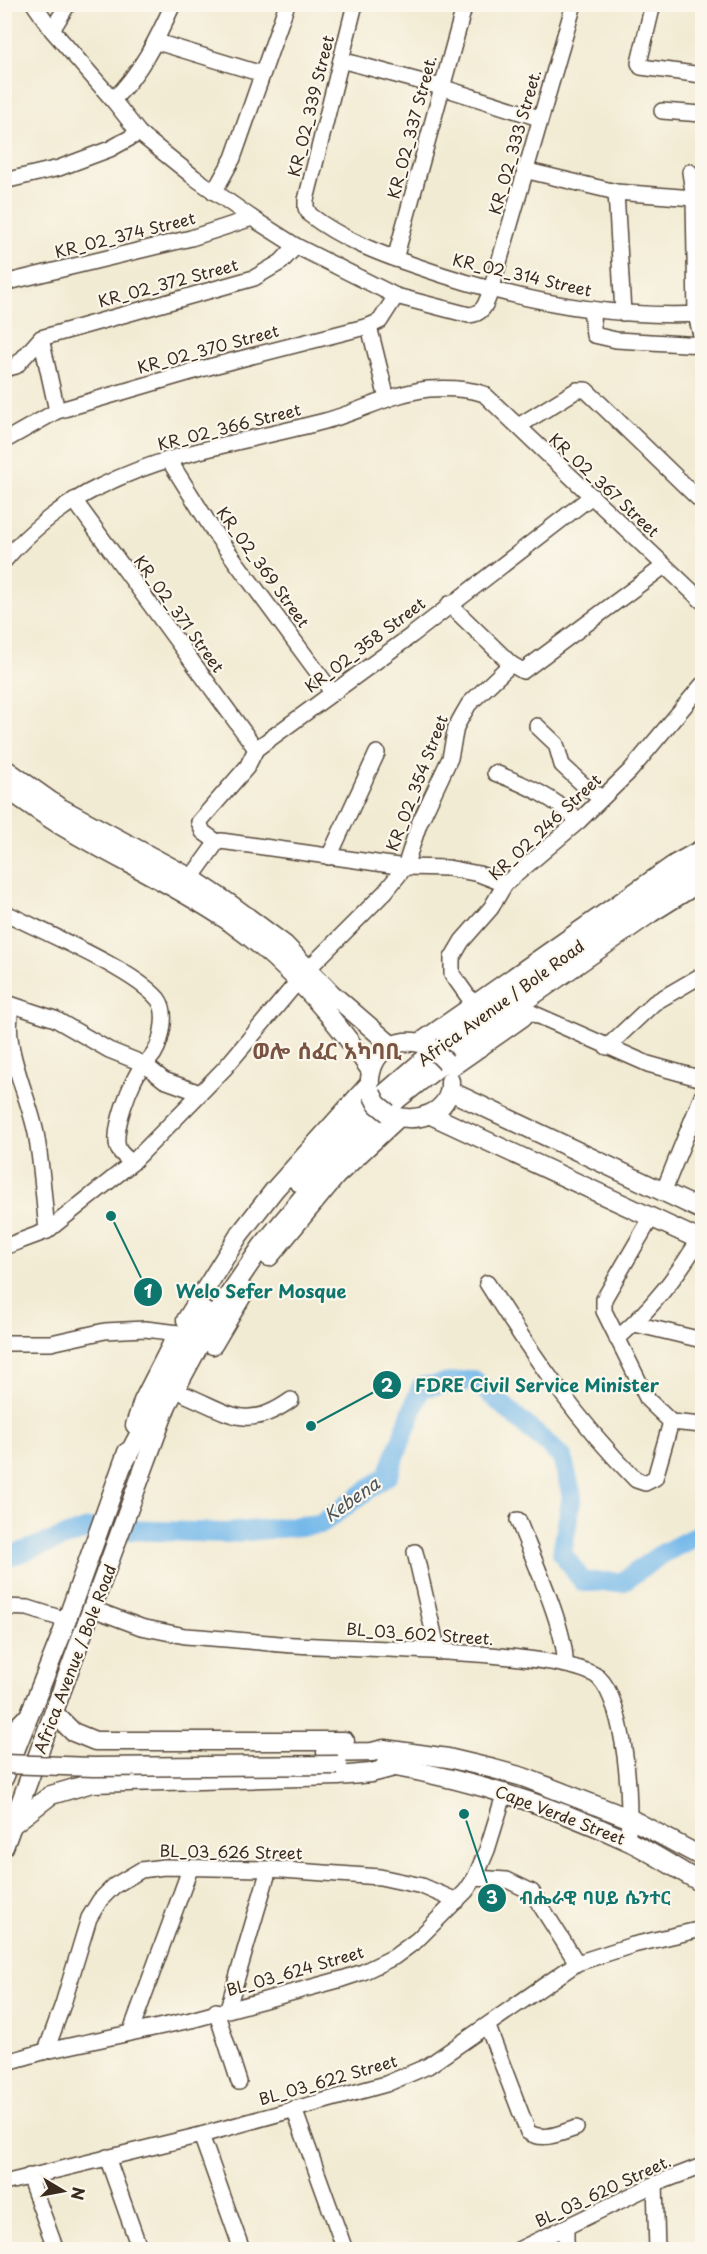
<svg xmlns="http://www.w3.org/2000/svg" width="707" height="2254" font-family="'Playpen Sans','Noto Sans Ethiopic',sans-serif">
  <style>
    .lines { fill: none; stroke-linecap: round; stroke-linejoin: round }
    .river { stroke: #73b8ea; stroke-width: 20 }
    .minor-casing { stroke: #564739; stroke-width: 18 }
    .major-casing { stroke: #564739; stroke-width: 21 }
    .minor { stroke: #fff; stroke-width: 15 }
    .major { stroke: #fff; stroke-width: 18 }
    .major-bridge-casing { stroke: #564739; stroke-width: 21; stroke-linecap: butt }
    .major-bridge { stroke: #fff; stroke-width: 18 }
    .labels { text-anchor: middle; stroke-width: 4.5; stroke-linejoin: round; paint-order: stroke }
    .street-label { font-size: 16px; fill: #3b2a1e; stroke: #fbf7ec }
    .water-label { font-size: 18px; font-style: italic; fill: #4c555b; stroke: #fbf7ec }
    .district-label { font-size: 22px; font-weight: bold; fill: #7a5443; stroke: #fbf7ec }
    .leader { fill: none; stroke: #0f766e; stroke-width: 2 }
    .callout-dot { fill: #0f766e; stroke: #fbf7ec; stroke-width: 2 }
    .mark-label { font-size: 18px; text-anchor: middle; font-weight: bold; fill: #fff }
    .callout-label { font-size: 18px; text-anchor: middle; font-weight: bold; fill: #0f766e; stroke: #fbf7ec; stroke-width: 4.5; stroke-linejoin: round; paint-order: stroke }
  </style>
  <rect width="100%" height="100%" fill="#fbf7ec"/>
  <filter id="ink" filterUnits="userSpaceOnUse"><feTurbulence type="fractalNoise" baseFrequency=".0167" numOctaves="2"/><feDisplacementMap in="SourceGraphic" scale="12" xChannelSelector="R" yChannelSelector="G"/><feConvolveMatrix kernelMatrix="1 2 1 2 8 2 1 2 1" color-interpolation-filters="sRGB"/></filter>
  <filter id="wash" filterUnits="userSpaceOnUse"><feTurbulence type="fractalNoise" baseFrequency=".008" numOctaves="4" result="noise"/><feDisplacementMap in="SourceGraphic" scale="24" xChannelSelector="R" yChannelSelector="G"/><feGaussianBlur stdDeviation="1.35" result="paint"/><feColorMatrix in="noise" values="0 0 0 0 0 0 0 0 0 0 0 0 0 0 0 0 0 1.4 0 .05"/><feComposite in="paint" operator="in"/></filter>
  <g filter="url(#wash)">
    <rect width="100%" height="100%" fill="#f2ebd3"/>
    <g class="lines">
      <polyline class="river" points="4,1558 88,1529 227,1533 321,1524 388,1475 421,1387 474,1380 562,1457 572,1496 562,1553 583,1582 622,1582 660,1555 702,1533"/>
    </g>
  </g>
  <g filter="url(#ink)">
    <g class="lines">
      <g class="minor-casing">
        <g id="minor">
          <path d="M34,4L52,30L113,100C141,72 157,40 173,4"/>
          <path d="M355,4L306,200V208L310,215C341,239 380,254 416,266C507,298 606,319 702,314"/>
          <polyline points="653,4 639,63 641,67 702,75"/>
          <polyline points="52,30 68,4"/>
          <polyline points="157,42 262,74"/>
          <polyline points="341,60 441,87 539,118"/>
          <polyline points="662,111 702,114"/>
          <polyline points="524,170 616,192 694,198"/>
          <polyline points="690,172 694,198 696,315 702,339"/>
          <polyline points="4,181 59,168 110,149 139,133"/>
          <polyline points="214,192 233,158 287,4"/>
          <polyline points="616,192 623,313"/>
          <polyline points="395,259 465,4"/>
          <polyline points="4,283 191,238 252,218"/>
          <path d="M396,296L469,315C484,314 486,303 491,290L574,4"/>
          <polyline points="591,309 594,335 616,340 702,345"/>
          <polyline points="369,326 387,399"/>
          <polyline points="41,338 57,411"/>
          <polyline points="4,369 16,366 41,338 254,278 281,262 296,246"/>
          <polyline points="520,425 577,390 586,390 702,502"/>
          <polyline points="4,441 57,411 201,369 369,326 380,321 396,296 296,246 252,218 195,178 139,133 113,100"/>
          <polyline points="169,460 216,535 332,692"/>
          <polyline points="74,500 256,749"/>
          <path d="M4,561C30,530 65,503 101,486C171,451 250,441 325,421C360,412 392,393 429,389C447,388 466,388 484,394L702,601"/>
          <polyline points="449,604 511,664 523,671 663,567"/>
          <polyline points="537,726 556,744 562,765 589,790 602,798"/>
          <path d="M495,773C527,785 554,798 579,821"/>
          <polyline points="217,842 203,832 199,822 247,767 256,749 412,635 592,496"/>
          <polyline points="329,857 377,753"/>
          <polyline points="191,878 217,842 221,841 405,867 448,868 479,874 505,884"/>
          <path d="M4,912C43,932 132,969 158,999C169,1013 161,1047 150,1059C148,1062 145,1063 143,1065C132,1078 110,1134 119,1150C122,1155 128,1159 132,1163"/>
          <polyline points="4,1002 55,1019 109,1050 144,1064 164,1080 200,1093"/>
          <path d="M12,1005C0,1047 31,1098 37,1139C42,1169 44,1201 47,1231"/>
          <polyline points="474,1005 452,974 452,958 462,941 491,908 505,884 579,821 630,771 702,685"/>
          <polyline points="530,1012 648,1064 702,1079"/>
          <polyline points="607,1047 654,1003 702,975"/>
          <polyline points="664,1190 702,1096"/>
          <polyline points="651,1218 604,1299 604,1311 648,1400 671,1422 702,1425"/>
          <polyline points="4,1247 47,1231 132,1163 225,1068 309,968 385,892 405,867 419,824 450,758 456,727 462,716 469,704 511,664"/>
          <path d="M487,1283C531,1353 578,1422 636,1480L645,1483L655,1478L671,1422"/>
          <polyline points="635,1324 702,1340"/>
          <path d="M617,1339C649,1311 677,1276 699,1240"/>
          <polyline points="4,1343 51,1343 105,1331 145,1329 179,1333"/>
          <path d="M186,1395C230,1413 246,1432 291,1400"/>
          <path d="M518,1520C531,1554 567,1631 565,1664"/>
          <polyline points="415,1552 438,1652"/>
          <polyline points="4,1607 28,1608 66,1620"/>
          <path d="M93,1609L141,1627L185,1636C217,1638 248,1641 280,1644C334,1649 569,1649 599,1678C625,1703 633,1806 627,1841"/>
          <polyline points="475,1878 507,1880 532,1892 577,1963"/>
          <polyline points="228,2008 269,1869"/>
          <polyline points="216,2011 239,2082"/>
          <path d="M488,2027L528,2132C543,2142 561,2133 576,2128"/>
          <polyline points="131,2031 190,1869"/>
          <polyline points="46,2051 63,2004 89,1918 100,1900 114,1886 141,1870 164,1867 269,1869 380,1877 422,1886 457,1901"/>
          <polyline points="4,2063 46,2051 191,2020 342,1979 363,1972 394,1957 417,1940 466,1891 475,1878 487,1850 505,1792"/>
          <polyline points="294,2109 345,2250"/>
          <polyline points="201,2135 242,2250"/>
          <polyline points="107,2157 140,2250"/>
          <polyline points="29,2176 56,2250"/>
          <polyline points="4,2183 201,2135 386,2084 428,2066 577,1963 633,1945 702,1929"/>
          <polyline points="655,2184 657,2250"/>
          <polyline points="566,2228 566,2250"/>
          <polyline points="518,2250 655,2184 702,2166"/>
        </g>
      </g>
      <g class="major-casing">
        <g id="major">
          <polyline points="4,768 59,807 191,878 230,904 285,945 332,994 391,1045"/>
          <path d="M4,787C22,799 39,812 57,823C112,857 173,883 227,920C284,960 332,1014 371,1071"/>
          <polyline points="421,1042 675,864 702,849"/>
          <polyline points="453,1066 523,1017"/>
          <path d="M370,1079C373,1047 401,1035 430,1046"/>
          <polyline points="450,1091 702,1210"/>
          <path d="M388,1113C413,1126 452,1114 450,1081"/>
          <polyline points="431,1115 702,1241"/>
          <polyline points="298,1182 363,1112 436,1049 595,935 702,866"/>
          <polyline points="269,1257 336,1176 398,1118"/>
          <polyline points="186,1320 239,1235 275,1189 370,1083"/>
          <polyline points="213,1345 245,1291"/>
          <polyline points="135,1425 143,1401 172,1344"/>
          <polyline points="124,1463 204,1311"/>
          <polyline points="54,1713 73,1732 95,1741 345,1741"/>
          <polyline points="4,1740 25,1719"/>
          <polyline points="326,1753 372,1752 384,1749 448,1758 494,1769 523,1777 631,1819 702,1857"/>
          <path d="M385,1765C470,1780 552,1805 630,1842C655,1854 678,1870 702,1883"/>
          <polyline points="4,1778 61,1636 127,1452"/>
          <polyline points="12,1825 51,1795 92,1783 338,1776 371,1773 394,1767"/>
          <polyline points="4,1847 167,1405 219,1309 262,1246 332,1162 398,1099 502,1017 651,913 702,881"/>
        </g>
      </g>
      <use href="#minor" class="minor"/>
      <use href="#major" class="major"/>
      <g class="major-bridge-casing">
        <g id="major-bridge">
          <polyline points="430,1046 446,1062"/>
          <polyline points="372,1094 377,1104 388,1113"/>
          <polyline points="4,1764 94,1767 338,1765"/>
        </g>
      </g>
      <use href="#major-bridge" class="major-bridge"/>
    </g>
  </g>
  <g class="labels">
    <g class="street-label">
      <text transform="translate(311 106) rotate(-76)" y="6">KR_02_339 Street</text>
      <text transform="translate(412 127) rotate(-75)" y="6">KR_02_337 Street.</text>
      <text transform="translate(515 142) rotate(-74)" y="6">KR_02_333 Street.</text>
      <text transform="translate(125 235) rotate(-14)" y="6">KR_02_374 Street</text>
      <text transform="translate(522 275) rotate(13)" y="6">KR_02_314 Street</text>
      <text transform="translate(168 283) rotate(-15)" y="6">KR_02_372 Street</text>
      <text transform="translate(208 349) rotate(-15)" y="6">KR_02_370 Street</text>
      <text transform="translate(229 427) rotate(-14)" y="6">KR_02_366 Street</text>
      <text transform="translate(604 485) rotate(43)" y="6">KR_02_367 Street</text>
      <text transform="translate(263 567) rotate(54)" y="6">KR_02_369 Street</text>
      <text transform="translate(179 614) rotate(54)" y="6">KR_02_371 Street</text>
      <text transform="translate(365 645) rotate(-37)" y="6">KR_02_358 Street</text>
      <text transform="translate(417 783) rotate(-69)" y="6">KR_02_354 Street</text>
      <text transform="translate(545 827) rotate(-43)" y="6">KR_02_246 Street</text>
      <text transform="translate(501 1003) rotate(-36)" y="6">Africa Avenue / Bole Road</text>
      <text transform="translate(420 1634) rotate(4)" y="6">BL_03_602 Street.</text>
      <text transform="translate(75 1659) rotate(-69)" y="6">Africa Avenue / Bole Road</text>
      <text transform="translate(560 1815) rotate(21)" y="6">Cape Verde Street</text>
      <text transform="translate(231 1852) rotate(1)" y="6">BL_03_626 Street</text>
      <text transform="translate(295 1971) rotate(-16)" y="6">BL_03_624 Street</text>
      <text transform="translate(328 2080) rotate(-16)" y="6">BL_03_622 Street</text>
      <text transform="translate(603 2191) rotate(-25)" y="6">BL_03_620 Street.</text>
    </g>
    <g class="water-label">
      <text transform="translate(352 1500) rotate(-35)" y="6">Kebena</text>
    </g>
    <g class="district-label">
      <text x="327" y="1059">ወሎ ሰፈር አካባቢ</text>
    </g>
  </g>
  <path class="leader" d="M111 1216L148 1292M311 1426L387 1385M464 1814L492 1898"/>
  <g class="callout-dot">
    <circle cx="111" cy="1216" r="6"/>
    <circle cx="311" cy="1426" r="6"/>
    <circle cx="464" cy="1814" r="6"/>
    <circle cx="148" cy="1292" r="15"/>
    <circle cx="387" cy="1385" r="15"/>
    <circle cx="492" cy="1898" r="15"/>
  </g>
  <g class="mark-label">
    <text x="148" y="1298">1</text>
    <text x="387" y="1392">2</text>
    <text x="492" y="1904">3</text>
  </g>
  <g class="callout-label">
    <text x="261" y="1298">Welo Sefer Mosque</text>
    <text x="537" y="1392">FDRE Civil Service Minister</text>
    <text x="595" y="1904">ብሔራዊ ባሀይ ሴንተር</text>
  </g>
  <rect width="707" height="2254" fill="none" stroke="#fbf7ec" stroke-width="24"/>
  <g transform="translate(63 2191) rotate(100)" stroke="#fbf7ec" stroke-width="4.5" paint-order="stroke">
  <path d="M0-4.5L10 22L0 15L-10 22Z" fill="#3b2a1e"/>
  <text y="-9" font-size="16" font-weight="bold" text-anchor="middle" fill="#3b2a1e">N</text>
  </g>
</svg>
